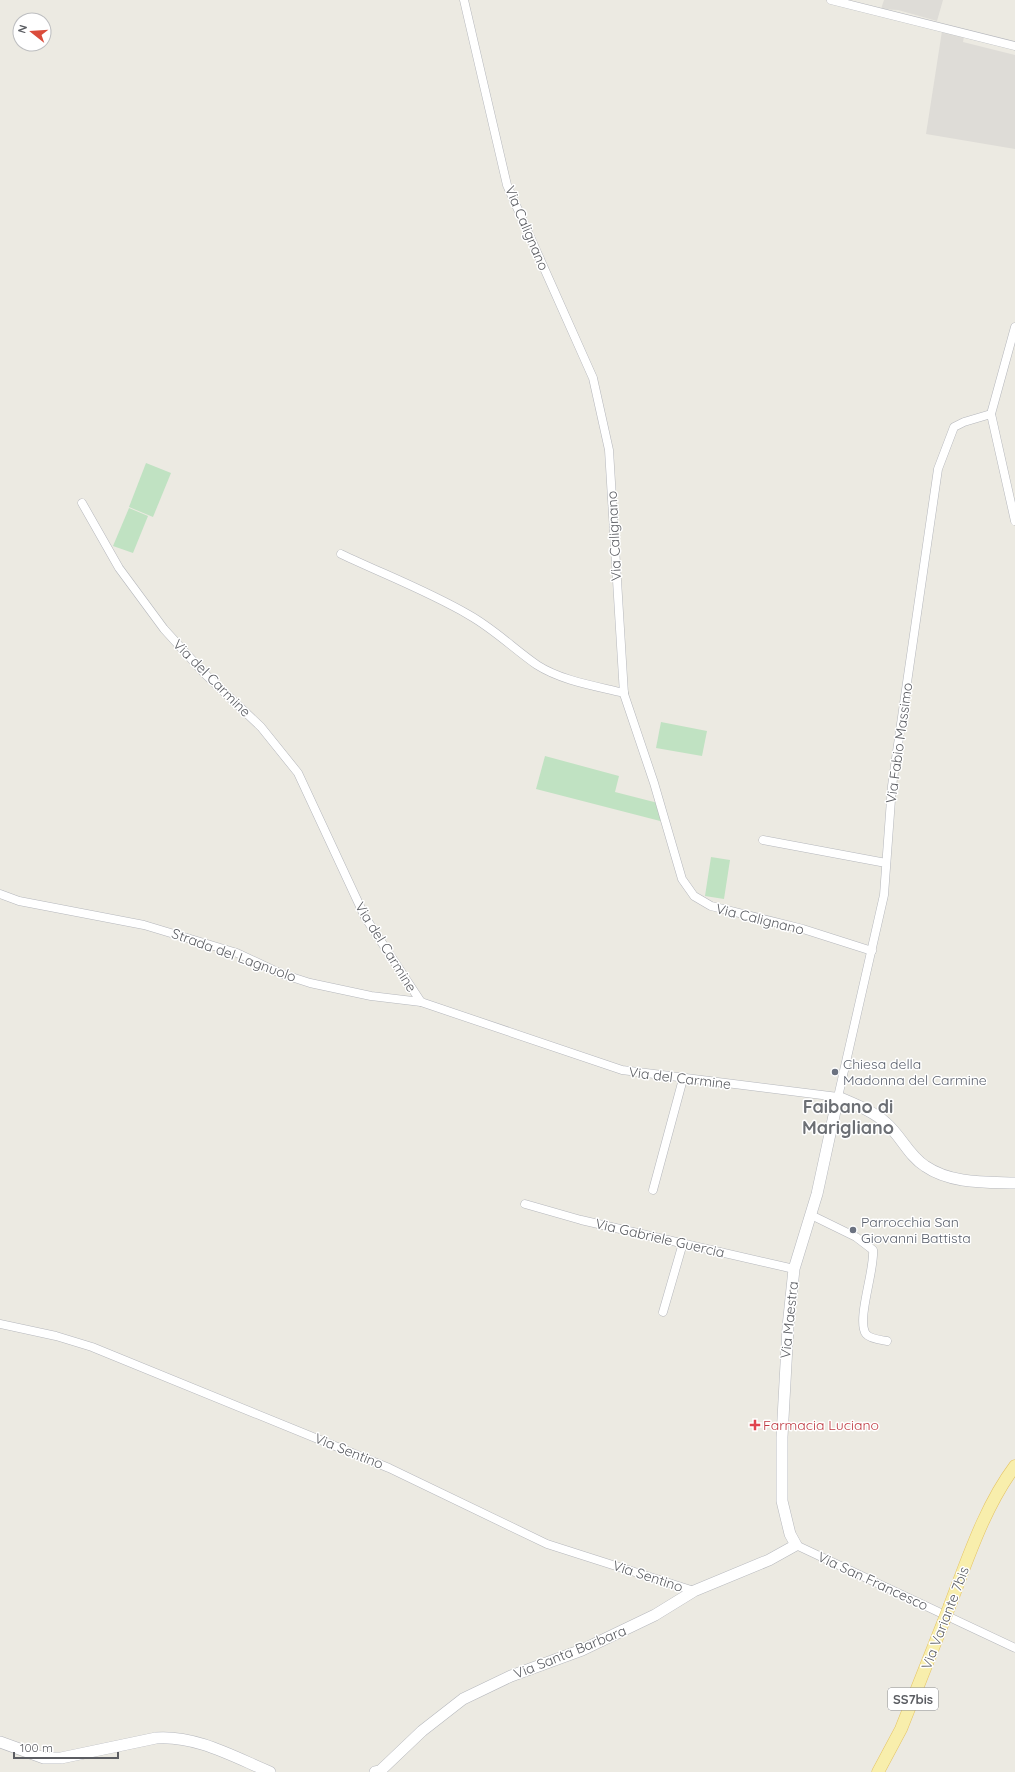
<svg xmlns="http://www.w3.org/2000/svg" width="1015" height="1772" font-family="Quicksand,sans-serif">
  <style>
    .industrial { fill: #dedcd7 }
    .green { fill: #c0e2c2 }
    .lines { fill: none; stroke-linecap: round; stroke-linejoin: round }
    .street-casing { stroke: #b5b7bc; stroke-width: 9 }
    .secondary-casing { stroke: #b6b8bd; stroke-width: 12 }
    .primary-casing { stroke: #e5c463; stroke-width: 13 }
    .street { stroke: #fff; stroke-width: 8 }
    .secondary { stroke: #fff; stroke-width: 11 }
    .primary { stroke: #f8eeac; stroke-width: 12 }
    .primary-bridge-casing { stroke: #e5c463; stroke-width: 13; stroke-linecap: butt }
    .primary-bridge { stroke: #f8eeac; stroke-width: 12 }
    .worship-dot { fill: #6b7280; stroke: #fff; stroke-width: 1.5 }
    .health-dot { fill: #e0444e; stroke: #fff; stroke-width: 1.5 }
    .labels { text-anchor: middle; stroke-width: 3; stroke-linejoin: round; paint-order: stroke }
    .shield { fill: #fff; stroke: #8c8e91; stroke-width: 1 }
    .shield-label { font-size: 13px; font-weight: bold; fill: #5b5d62 }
    .street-label { font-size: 14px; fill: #5b5d62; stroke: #fff }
    .worship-label { font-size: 14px; fill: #5b616d; stroke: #fff; text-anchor: start }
    .health-label { font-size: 14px; fill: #be3a42; stroke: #fff; text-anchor: start }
    .district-label { font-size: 18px; font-weight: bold; fill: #6c6f74; stroke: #fff }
  </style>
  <rect width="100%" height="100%" fill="#eceae2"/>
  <g class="industrial">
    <polygon points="884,0 943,0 937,21 898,10 881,9"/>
    <polygon points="942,31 964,36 963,42 1015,55 1015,149 926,134"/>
  </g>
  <g class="green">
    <polygon points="146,463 171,473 153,517 129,507"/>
    <polygon points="129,508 148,516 133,553 113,546"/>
    <polygon points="661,722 707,731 702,756 656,748"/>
    <polygon points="545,756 619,776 615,792 658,803 664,822 536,789"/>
    <polygon points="711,857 730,860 724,899 705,896"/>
  </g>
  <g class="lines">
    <g class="street-casing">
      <g id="street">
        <polyline points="464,0 507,185 593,378 609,450 624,694 654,783 682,879 694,896 711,906 803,929 872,951"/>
        <polyline points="831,0 1015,46"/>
        <polyline points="991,414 1015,521"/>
        <polyline points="991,414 1015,327"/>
        <polyline points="82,503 119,568 164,629 204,673 261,727 298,773 365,917 421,1002 622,1070 838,1097 884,895 892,786 938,469 954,427 964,422 991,414"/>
        <path d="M341,554C383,574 428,591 469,615C494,629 514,649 537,665C562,681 596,686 624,693"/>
        <polyline points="763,840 886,863"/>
        <polyline points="0,894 19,901 144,925 237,953 282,974 310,983 371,996 421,1002"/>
        <polyline points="653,1190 683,1079"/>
        <polyline points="525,1204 581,1220 794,1269"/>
        <path d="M811,1215L856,1237L873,1250C875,1270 856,1320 866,1334C870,1339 881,1340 887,1341"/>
        <polyline points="663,1312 683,1243"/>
        <polyline points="0,1324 56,1336 92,1347 389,1468 547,1544 694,1591"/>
        <polyline points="796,1545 1015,1648"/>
      </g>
    </g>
    <g class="secondary-casing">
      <g id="secondary">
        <path d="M0,1742L44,1758H61L156,1738C196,1735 234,1757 270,1772"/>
        <path d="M375,1772L380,1771L422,1731L463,1699L511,1676L582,1650L655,1615L694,1591L769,1560L796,1545L790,1534L782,1501V1437L788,1327L794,1269L817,1194L838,1097C854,1104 873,1111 886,1123C901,1136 909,1156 925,1166C951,1184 986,1182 1015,1183"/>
      </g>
    </g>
    <g class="primary-casing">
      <g id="primary">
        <path d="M950,1605C968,1558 985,1506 1015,1466"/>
        <polyline points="878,1772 901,1729 943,1623"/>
      </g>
    </g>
    <use href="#street" class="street"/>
    <use href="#secondary" class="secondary"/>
    <use href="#primary" class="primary"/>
    <g class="primary-bridge-casing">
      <polyline id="primary-bridge" points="943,1623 950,1605"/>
    </g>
    <use href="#primary-bridge" class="primary-bridge"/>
  </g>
  <g class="worship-dot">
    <circle cx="835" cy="1072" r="4"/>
    <circle cx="853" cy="1230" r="4"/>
  </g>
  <path class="health-dot" d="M753 1419h4v4h4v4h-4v4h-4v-4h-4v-4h4z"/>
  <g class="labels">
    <rect class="shield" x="888" y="1688" width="50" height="22" rx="3"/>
    <g class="shield-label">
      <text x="913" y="1704">SS7bis</text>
    </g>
    <g class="street-label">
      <text transform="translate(527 228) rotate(67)" y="5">Via Calignano</text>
      <text transform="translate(614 536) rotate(-93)" y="5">Via Calignano</text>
      <text transform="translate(212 678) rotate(45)" y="5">Via del Carmine</text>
      <text transform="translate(899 743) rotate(-82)" y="5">Via Fabio Massimo</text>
      <text transform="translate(760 919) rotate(14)" y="5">Via Calignano</text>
      <text transform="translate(386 947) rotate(58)" y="5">Via del Carmine</text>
      <text transform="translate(234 955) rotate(20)" y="5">Strada del Lagnuolo</text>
      <text transform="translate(680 1078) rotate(7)" y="5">Via del Carmine</text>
      <text transform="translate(660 1238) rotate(13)" y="5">Via Gabriele Guercia</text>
      <text transform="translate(789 1320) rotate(-84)" y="5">Via Maestra</text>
      <text transform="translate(349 1451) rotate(22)" y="5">Via Sentino</text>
      <text transform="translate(648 1576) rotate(18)" y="5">Via Sentino</text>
      <text transform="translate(873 1581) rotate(25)" y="5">Via San Francesco</text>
      <text transform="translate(945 1618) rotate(-69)" y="5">Via Variante 7bis</text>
      <text transform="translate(570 1652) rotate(-22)" y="5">Via Santa Barbara</text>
    </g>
    <g class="worship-label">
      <text x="843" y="1069">Chiesa della<tspan x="843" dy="16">Madonna del Carmine</tspan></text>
      <text x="861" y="1227">Parrocchia San<tspan x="861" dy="16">Giovanni Battista</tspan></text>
    </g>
    <g class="health-label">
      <text x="763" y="1430">Farmacia Luciano</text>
    </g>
    <g class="district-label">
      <text x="848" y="1113">Faibano di<tspan x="848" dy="21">Marigliano</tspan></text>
    </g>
  </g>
  <g transform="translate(32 32) rotate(287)"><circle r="19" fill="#ffffff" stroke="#bdbec0"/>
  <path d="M0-3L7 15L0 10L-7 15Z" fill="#da4c3b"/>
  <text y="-6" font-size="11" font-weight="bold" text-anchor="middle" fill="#5b5d62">N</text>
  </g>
  <path d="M14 1752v6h104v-6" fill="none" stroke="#5b5d62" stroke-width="2"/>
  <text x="20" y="1752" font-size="12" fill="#5b5d62" stroke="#ffffff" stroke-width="3" paint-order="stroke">100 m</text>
</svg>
